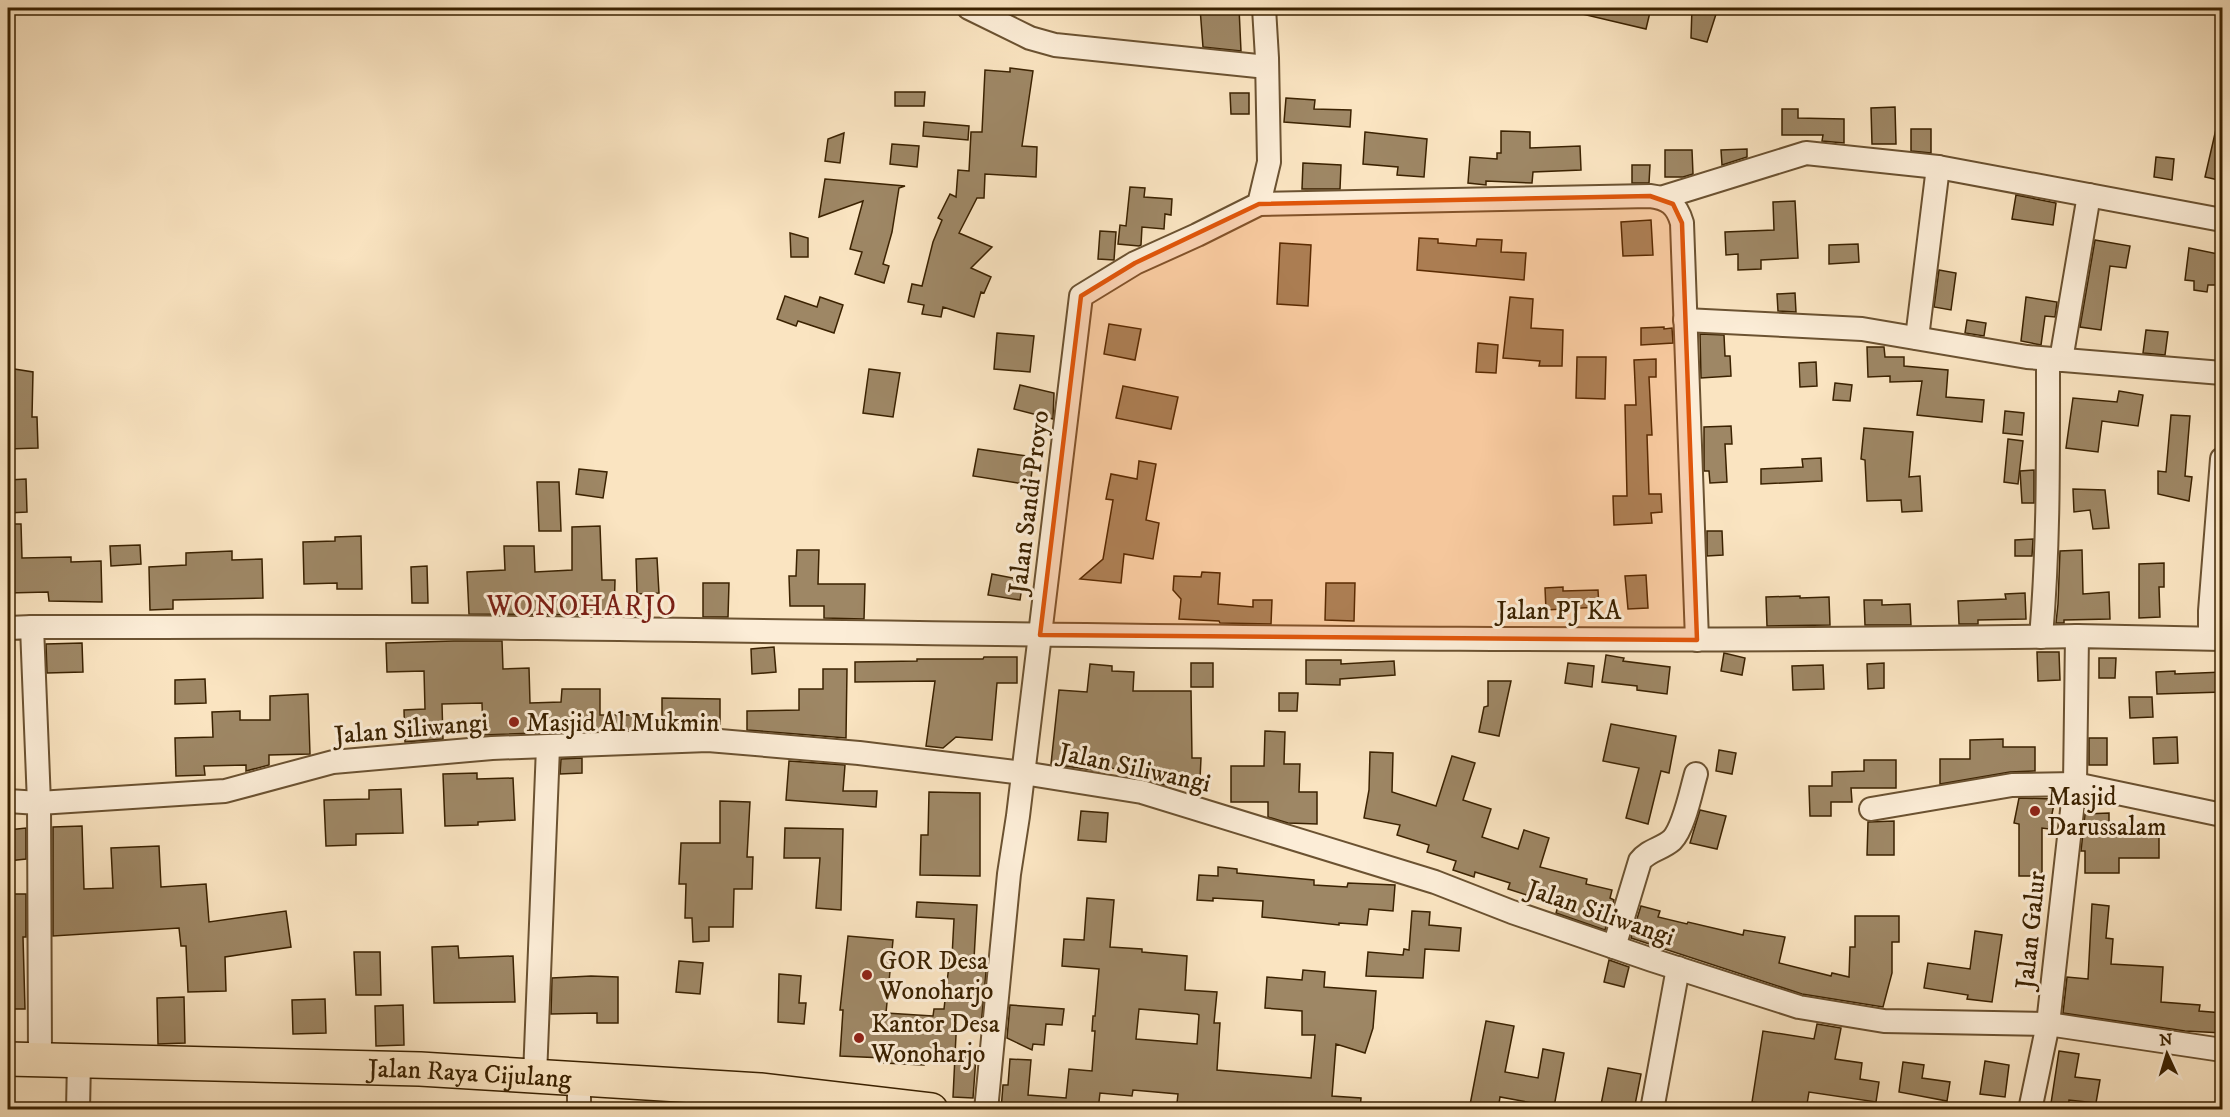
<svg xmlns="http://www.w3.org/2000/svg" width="2230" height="1117" font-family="'IM FELL DW Pica',serif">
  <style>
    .building { fill: #9e8765; stroke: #3b2201; stroke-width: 1.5; fill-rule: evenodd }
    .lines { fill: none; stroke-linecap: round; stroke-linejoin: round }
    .minor-casing { stroke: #6b5231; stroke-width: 26 }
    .highway-casing { stroke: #3b2201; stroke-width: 36 }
    .minor { stroke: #fcedd7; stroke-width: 22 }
    .highway { stroke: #fae4c1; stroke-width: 33 }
    .marked { fill: #df560b; fill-opacity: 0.2; stroke: #df560b; stroke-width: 4.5; stroke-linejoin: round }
    .poi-dot { fill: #8f2418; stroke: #fcedd7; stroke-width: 2 }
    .labels { text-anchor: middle; stroke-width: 6; stroke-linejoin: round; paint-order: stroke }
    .street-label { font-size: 26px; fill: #3b2201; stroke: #fcedd7 }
    .poi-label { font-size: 26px; fill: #3b2201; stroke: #fcedd7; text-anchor: start }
    .quarter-label { font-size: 28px; letter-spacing: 1.5px; fill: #7a1f14; stroke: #fcedd7 }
  </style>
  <rect width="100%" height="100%" fill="#fae4c1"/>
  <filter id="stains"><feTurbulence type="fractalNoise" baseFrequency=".00333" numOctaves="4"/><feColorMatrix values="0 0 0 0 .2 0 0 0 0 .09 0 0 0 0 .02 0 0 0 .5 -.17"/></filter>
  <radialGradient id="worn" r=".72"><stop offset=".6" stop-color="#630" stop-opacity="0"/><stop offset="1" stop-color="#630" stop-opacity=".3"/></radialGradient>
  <g class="building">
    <polygon points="1200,8 1239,8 1241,51 1203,47"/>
    <polygon points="1583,8 1651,8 1646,29 1582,14"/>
    <polygon points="1692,8 1718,8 1707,42 1691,38"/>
    <polygon points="1010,68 1033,71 1022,146 1037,147 1036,177 985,174 984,198 977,198 959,233 992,247 971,268 991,277 984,293 981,292 974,317 943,307 941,317 922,314 924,305 908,302 912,284 922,286 933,242 942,220 938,218 950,194 956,197 958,170 969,171 971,132 982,132 985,70 1010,72"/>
    <polygon points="895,92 925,92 924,106 895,106"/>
    <polygon points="1230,93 1249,93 1249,114 1231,114"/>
    <polygon points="1286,98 1315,100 1314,109 1351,110 1350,127 1284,122"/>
    <polygon points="1895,107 1896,144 1872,144 1871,108"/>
    <polygon points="1782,109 1798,109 1798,118 1844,119 1844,143 1822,141 1823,135 1782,135"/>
    <polygon points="924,122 969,126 968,140 923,136"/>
    <polygon points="1911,129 1931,129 1931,153 1911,151"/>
    <polygon points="2216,129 2223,130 2223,181 2205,177"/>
    <polygon points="1501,131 1530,132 1530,148 1580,146 1581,170 1533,172 1532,183 1486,181 1486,185 1468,183 1470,157 1497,159 1497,153 1501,153"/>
    <polygon points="1365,132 1427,139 1424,177 1397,175 1398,167 1363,164"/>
    <polygon points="844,133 840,163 825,161 828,139"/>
    <polygon points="892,144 919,146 917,167 890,164"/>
    <polygon points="1747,149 1747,157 1722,165 1721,150"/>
    <polygon points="1665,150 1692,150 1693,174 1683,177 1665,177"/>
    <polygon points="2156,157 2174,159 2172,180 2154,177"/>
    <polygon points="1303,163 1341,165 1340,189 1302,189"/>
    <polygon points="1632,165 1650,165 1649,183 1632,183"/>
    <polygon points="825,179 905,186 899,188 892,232 883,264 889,266 884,283 855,274 862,252 850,249 863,201 819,217"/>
    <polygon points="1130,187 1145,188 1144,197 1172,199 1171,215 1165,214 1164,229 1142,227 1141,245 1139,246 1118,244 1120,225 1126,226"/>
    <polygon points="2016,195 2056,203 2053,225 2012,219"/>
    <polygon points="1795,201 1798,258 1761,260 1761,269 1738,270 1738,254 1726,255 1725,232 1774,230 1773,202"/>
    <polygon points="1651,220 1653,255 1623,256 1621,222"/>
    <polygon points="1100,231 1116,232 1114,260 1098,259"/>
    <polygon points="790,233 808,238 808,257 791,257"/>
    <polygon points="1419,238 1438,239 1438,243 1476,246 1477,239 1502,240 1501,252 1526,253 1524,280 1417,270"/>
    <polygon points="2095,240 2130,246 2126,268 2110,266 2101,330 2080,327"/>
    <polygon points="1280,243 1311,245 1308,306 1277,304"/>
    <polygon points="1858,244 1859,262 1829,264 1829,245"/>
    <polygon points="2189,248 2223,255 2223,275 2219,274 2216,285 2208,285 2207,292 2194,290 2194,281 2185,280"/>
    <polygon points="1939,270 1956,273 1951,310 1934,307"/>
    <polygon points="1795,293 1796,312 1778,311 1777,294"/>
    <polygon points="785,296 817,307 820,297 843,305 834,333 798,321 796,326 777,319"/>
    <polygon points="1510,297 1533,299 1531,328 1563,330 1562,366 1539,366 1540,361 1503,358"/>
    <polygon points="2026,297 2057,302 2055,317 2045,316 2041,345 2021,341"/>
    <polygon points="1967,320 1986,323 1984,336 1965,333"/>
    <polygon points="1109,324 1141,329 1135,360 1104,354"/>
    <polygon points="1664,327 1664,329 1672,328 1673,343 1641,345 1641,328"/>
    <polygon points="2146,330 2168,332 2165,355 2143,353"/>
    <polygon points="997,333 1034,336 1030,372 994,369"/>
    <polygon points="1700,334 1724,335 1725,356 1730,356 1731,376 1701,378"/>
    <polygon points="1478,343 1498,345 1496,373 1476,372"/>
    <polygon points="1867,347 1884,347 1885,357 1904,357 1904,366 1948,370 1946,397 1984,400 1982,422 1917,415 1922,381 1890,382 1890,376 1868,377"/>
    <polygon points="1577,357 1606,357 1605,399 1576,398"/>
    <polygon points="1656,359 1656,377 1649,377 1652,435 1647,435 1649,494 1661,494 1662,512 1651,513 1652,523 1614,525 1613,496 1627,496 1625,405 1636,405 1634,360"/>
    <polygon points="1816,362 1817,386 1800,387 1799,363"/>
    <polygon points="8,368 33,372 32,417 37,417 38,448 8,449"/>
    <polygon points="869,369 900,373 893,417 863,413"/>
    <polygon points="1835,383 1852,385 1850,401 1833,400"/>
    <polygon points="1020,385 1054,393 1053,419 1014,409"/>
    <polygon points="1123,386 1178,397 1171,429 1116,418"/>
    <polygon points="2119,391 2143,395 2138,426 2102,421 2098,452 2066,448 2073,398 2117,402"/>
    <polygon points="2005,411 2024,413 2022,435 2003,433"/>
    <polygon points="2171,415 2190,416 2185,476 2192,477 2189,501 2158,494 2158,471 2166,472"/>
    <polygon points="1731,426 1732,444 1725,444 1727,482 1710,483 1709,471 1704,471 1704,427"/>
    <polygon points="1864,428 1913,432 1909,477 1920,476 1922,511 1902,512 1901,500 1867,501 1865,460 1861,459"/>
    <polygon points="2008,439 2023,441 2018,484 2004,482"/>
    <polygon points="978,449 1034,457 1030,485 973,476"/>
    <polygon points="1821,458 1822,481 1761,484 1761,469 1803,467 1802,459"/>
    <polygon points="1139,461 1156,464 1146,520 1159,523 1153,559 1124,554 1121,583 1080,579 1103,559 1113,500 1106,499 1111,474 1137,479"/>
    <polygon points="579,469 607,472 603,498 576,494"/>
    <polygon points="2034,470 2034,503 2022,503 2020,471"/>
    <polygon points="26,479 27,512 8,513 8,480"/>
    <polygon points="537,482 559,482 561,531 539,531"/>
    <polygon points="2073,489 2105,490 2109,528 2093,529 2090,510 2074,512"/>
    <polygon points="8,524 21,524 22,558 71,557 71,562 101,561 102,602 49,601 48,592 8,593"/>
    <polygon points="600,526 602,580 615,580 614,615 469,614 467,572 505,570 504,546 534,546 535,572 572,570 572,527"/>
    <polygon points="1707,531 1722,531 1723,555 1707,556"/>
    <polygon points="361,536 362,589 337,589 337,583 304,584 303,542 335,541 335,537"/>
    <polygon points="2033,539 2032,556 2015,556 2015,540"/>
    <polygon points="140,545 141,564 111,566 110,546"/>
    <polygon points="797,550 819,550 818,584 865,584 864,619 824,618 824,606 790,606 789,576 796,576"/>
    <polygon points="2082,550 2083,594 2109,592 2110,619 2064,620 2064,623 2056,623 2058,604 2060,551"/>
    <polygon points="232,551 232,560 262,559 263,598 173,600 173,609 150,610 149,567 186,565 186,553"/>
    <polygon points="657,558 659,593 637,594 636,559"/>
    <polygon points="2164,563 2164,587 2159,587 2160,617 2139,618 2139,564"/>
    <polygon points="427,566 428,603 412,603 411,567"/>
    <polygon points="1202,572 1220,573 1218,604 1253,607 1253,600 1272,600 1271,624 1220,623 1219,621 1179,619 1181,599 1173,590 1174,576 1201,577"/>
    <polygon points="992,574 1023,580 1020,600 988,595"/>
    <polygon points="1646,575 1648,608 1628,609 1625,576"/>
    <polygon points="703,583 729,583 728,617 703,617"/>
    <polygon points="1326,583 1355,583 1354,621 1325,620"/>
    <polygon points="1563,587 1563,591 1598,590 1599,607 1546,610 1545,588"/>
    <polygon points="2025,593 2026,619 1978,620 1978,624 1959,624 1958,601 2006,599 2005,594"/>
    <polygon points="1800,596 1800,598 1829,597 1830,625 1767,626 1766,597"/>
    <polygon points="1864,600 1882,600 1882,605 1910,604 1911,625 1865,625"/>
    <polygon points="454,641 502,641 503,669 529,668 530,703 561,702 562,689 600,689 600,715 647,715 647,729 483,735 482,703 442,704 443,739 405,742 404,710 425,709 424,671 387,672 386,643"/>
    <polygon points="82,643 83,672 47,673 46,644"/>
    <polygon points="774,647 776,672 752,674 751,649"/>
    <polygon points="2037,652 2059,652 2060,680 2038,681"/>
    <polygon points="1724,653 1745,658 1742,675 1721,671"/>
    <polygon points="1606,655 1624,658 1623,661 1670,667 1667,694 1637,690 1637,686 1602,682"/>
    <polygon points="984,657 1017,657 1017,683 997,683 992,740 956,737 943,748 926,746 935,681 855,682 855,662 917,661 917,659 983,659"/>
    <polygon points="2099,658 2116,658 2115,678 2099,678"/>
    <polygon points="1306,660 1341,660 1341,664 1394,661 1395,675 1340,679 1340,685 1306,684"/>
    <rect x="1191" y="663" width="22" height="24"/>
    <polygon points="1568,663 1594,666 1592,687 1565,683"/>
    <polygon points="1884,663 1884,688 1868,689 1867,664"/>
    <polygon points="1090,664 1112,666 1112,671 1134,672 1133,691 1191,691 1192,758 1201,758 1200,779 1177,778 1177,785 1164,785 1150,780 1150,772 1099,767 1099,771 1051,764 1059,690 1087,692"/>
    <polygon points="1823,665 1824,689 1793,690 1792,666"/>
    <polygon points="823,669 847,669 846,738 747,730 747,711 799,710 799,689 823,689"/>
    <polygon points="2175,671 2175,674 2223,672 2223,692 2157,694 2156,672"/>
    <polygon points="205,679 206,703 175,704 175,680"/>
    <polygon points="1488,681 1511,681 1499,736 1479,732 1484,707 1488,706"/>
    <polygon points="1279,693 1298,693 1297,711 1279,711"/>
    <polygon points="308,694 310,754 269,755 269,765 246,771 246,765 204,766 205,775 176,776 175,738 213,737 212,712 240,711 240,720 270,720 270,696"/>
    <polygon points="2129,697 2152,697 2153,717 2130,718"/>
    <polygon points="662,698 720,699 720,724 662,723"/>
    <polygon points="1611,724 1676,736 1669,773 1661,771 1648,824 1626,818 1639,768 1603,761"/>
    <polygon points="1265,731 1285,732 1284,764 1300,764 1299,792 1317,792 1317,824 1288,823 1268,817 1268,802 1231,802 1231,766 1264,766"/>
    <polygon points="2177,737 2178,763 2154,764 2153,738"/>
    <rect x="2089" y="738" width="18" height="27"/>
    <polygon points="2003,739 2003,747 2035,747 2035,771 2010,772 1940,784 1940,759 1970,759 1970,740"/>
    <polygon points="1719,750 1736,753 1732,774 1716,771"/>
    <polygon points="1370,752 1393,753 1392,792 1436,806 1452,756 1475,763 1463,800 1491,809 1482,837 1518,849 1524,830 1549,838 1540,867 1587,879 1586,884 1612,890 1610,898 1614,900 1605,930 1556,913 1561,896 1532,889 1530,896 1508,889 1510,883 1475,872 1474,877 1453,870 1456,861 1427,852 1429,845 1397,835 1400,825 1364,818 1369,790"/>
    <polygon points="582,758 582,773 560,774 561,759"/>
    <polygon points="1864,760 1896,760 1896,788 1851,788 1852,802 1831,802 1831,816 1810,816 1809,786 1832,786 1832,772 1864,771"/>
    <polygon points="789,761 845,765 843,791 877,791 876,807 786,800"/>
    <polygon points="477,773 477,779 513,778 515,820 478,822 478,825 445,826 443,774"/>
    <polygon points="401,789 403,833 356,834 356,845 326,846 324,800 369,799 369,790"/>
    <polygon points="929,792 980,793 980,876 920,875 921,835 928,835"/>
    <polygon points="2019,798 2055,799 2049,829 2042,828 2042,876 2019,876 2019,824 2014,823"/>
    <polygon points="720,801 750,802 747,857 753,857 752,889 734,889 733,927 709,927 709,941 693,942 692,918 685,918 686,884 679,884 681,843 720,843"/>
    <polygon points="1700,810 1726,816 1717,849 1690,843"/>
    <polygon points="1081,811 1108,813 1106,842 1078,840"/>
    <polygon points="2109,813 2109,823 2135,823 2135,828 2159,828 2159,858 2119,858 2119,873 2085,873 2085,851 2081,851 2085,814"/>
    <polygon points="1894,821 1894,855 1867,855 1868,822"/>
    <polygon points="82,826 84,889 113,888 111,848 159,846 161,887 206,884 209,922 286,911 291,947 225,957 226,991 188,992 186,946 181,946 179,928 53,936 53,827"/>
    <polygon points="26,828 26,859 8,861 8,830"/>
    <polygon points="785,828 843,829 841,910 816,908 820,858 784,858"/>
    <polygon points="1218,867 1237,869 1237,873 1314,880 1314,885 1347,887 1348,883 1395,885 1393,911 1369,909 1367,925 1339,923 1339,925 1262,917 1263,901 1213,898 1213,901 1197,900 1199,875 1218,876"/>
    <polygon points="8,894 26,894 26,937 23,937 25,1009 8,1009"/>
    <path d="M1087,898L1114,900L1110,947L1142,949V952L1187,956L1185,990L1217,992L1214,1023H1220L1217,1070L1311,1078L1315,1035H1302V1011L1265,1008L1267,977L1302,980L1303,970L1325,972L1324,987L1376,991L1373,1028L1365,1053L1336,1044L1332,1096L1361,1098L1360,1110H1284V1107L1241,1104L1212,1103V1106L1177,1103L1178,1094L1133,1090L1132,1096L1100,1093L1098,1110H1001L1003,1085H1008L1010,1059L1031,1060L1028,1095L1066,1098L1069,1069L1092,1071L1095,1031H1092L1093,1016H1095L1099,969L1062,966L1064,939L1084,940ZM1139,1009L1197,1014L1199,1015L1197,1044L1136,1039Z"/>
    <polygon points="917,902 977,905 974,959 987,961 981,1026 957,1016 955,1055 924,1053 924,1065 884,1063 884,1058 840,1056 843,1010 840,1010 848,936 893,940 886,1013 933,1016 934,1009 944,1009 950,956 952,957 954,919 916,917"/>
    <polygon points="2092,904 2109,906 2106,938 2113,939 2111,964 2163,967 2161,1002 2200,1005 2199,1011 2223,1013 2223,1033 2185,1031 2063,1013 2067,977 2088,979"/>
    <polygon points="1641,906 1660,911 1658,917 1687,924 1688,922 1743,935 1744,930 1785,937 1779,963 1831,976 1832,973 1849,977 1850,947 1855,947 1855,916 1899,916 1899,942 1892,942 1892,973 1883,1007 1802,994 1631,938"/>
    <polygon points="1412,911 1430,912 1429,925 1461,928 1459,951 1425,949 1423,978 1366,976 1368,952 1403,955 1404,949 1409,950"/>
    <polygon points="1975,931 2002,935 1992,1002 1967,999 1968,995 1924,988 1928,963 1970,969"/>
    <polygon points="458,946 459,958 513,956 515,1002 434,1003 432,947"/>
    <polygon points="354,952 380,952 381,995 356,995"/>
    <polygon points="1609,960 1629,967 1624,987 1604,982"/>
    <polygon points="679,961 703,963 700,994 676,992"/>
    <polygon points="779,974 801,976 799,1003 806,1003 804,1024 778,1022"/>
    <polygon points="591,976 618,977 618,1023 597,1023 597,1013 551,1014 552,978"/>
    <polygon points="184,997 185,1043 158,1044 157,998"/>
    <polygon points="325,999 326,1033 293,1034 292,1000"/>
    <polygon points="403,1005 404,1045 376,1046 375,1006"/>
    <polygon points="1010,1005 1064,1009 1062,1025 1046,1024 1044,1045 1033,1044 1032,1050 1007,1038"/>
    <polygon points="1486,1021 1514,1026 1505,1072 1538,1078 1543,1049 1564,1053 1554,1107 1500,1097 1498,1110 1469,1110"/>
    <polygon points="1817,1024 1841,1028 1835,1059 1862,1063 1860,1079 1879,1082 1876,1102 1809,1092 1806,1110 1752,1102 1763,1031 1814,1039"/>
    <polygon points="2059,1051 2079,1054 2075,1077 2100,1080 2096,1103 2069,1100 2068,1110 2050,1110"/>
    <polygon points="955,1056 976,1057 973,1098 953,1097"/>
    <polygon points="1985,1061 2009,1065 2005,1097 1980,1094"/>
    <polygon points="1903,1062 1924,1065 1922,1078 1950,1082 1947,1101 1899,1092"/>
    <polygon points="1608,1068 1641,1074 1634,1110 1600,1110"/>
  </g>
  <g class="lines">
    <g class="minor-casing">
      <g id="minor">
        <polyline points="969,8 1030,38 1055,45 1267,67"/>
        <polyline points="1664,197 1806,153 1938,167 2222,220"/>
        <path d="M1259,204L1650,196C1668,198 1677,205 1682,223L1697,640"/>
        <polyline points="1685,320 1862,329 2027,357 2222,373"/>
        <polyline points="1917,338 1938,167"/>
        <polyline points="2061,360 2089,195"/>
        <path d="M32,627C200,627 368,626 536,628C1049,634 1563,645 2077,636"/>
        <polyline points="8,628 32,627 39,803 40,1060"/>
        <path d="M2041,637C2049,544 2048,452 2048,359"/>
        <polyline points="2210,638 2210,611 2222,459"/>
        <polyline points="8,801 39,803 225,791 333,762 492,748 708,740 859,753 1023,773 1142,792 1435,882 1512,912 1652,960 1799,1007 1884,1021 2048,1024 2222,1050"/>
        <polyline points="1871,809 2012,785 2075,784 2222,815"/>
        <path d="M1614,947L1640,861C1648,850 1662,849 1672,840C1684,828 1691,791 1696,774"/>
        <polyline points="535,1076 548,747"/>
        <polyline points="579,1078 579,1110"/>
        <polyline points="78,1110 79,1061"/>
        <polyline points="986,1110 1009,874 1018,816 1081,296 1135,263 1197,235 1259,204 1269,162 1267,58 1264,8"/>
        <polyline points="1652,1110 1678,968"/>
        <polyline points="2030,1110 2048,1024 2075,784 2077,636 2222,639"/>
      </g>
    </g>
    <g class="highway-casing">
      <g id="highway">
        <path id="s1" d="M8,1059L420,1069L760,1090L931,1110"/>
      </g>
    </g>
    <use href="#minor" class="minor"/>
    <use href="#highway" class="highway"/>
  </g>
  <path class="marked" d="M1650,196L1673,204L1682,223L1697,640L1040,635L1081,296L1135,263L1259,204Z"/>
  <g class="poi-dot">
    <circle cx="514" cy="722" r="6"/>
    <circle cx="2035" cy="811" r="6"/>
    <circle cx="867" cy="975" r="6"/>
    <circle cx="859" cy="1038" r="6"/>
  </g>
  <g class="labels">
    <g class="street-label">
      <text transform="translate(1028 502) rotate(-83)" y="9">Jalan Sandi Proyo</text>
      <text x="1559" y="619">Jalan PJ KA</text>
      <text transform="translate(411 728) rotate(-5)" y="9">Jalan Siliwangi</text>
      <text transform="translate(1135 767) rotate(12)" y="9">Jalan Siliwangi</text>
      <text transform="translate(1601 912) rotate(19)" y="9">Jalan Siliwangi</text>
      <text transform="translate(2030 930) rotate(-84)" y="9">Jalan Galur</text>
      <text dy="9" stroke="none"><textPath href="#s1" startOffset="462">Jalan Raya Cijulang</textPath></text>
    </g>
    <g class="poi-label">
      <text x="526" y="731">Masjid Al Mukmin</text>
      <text x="2047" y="805">Masjid<tspan x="2047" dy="30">Darussalam</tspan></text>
      <text x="879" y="969">GOR Desa<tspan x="879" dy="30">Wonoharjo</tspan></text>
      <text x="871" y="1032">Kantor Desa<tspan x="871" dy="30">Wonoharjo</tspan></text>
    </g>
    <g class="quarter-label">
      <text x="582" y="615">WONOHARJO</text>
    </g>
  </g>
  <rect width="2230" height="1117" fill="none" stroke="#fae4c1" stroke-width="30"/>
  <rect x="9" y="9" width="2212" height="1099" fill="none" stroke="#3b2201" stroke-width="3"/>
  <rect x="15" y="15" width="2200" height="1087" fill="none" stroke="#3b2201" stroke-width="1.5"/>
  <g transform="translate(2167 1054) rotate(356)" stroke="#fcedd7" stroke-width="4.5" paint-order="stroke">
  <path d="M0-4.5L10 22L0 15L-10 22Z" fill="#3b2201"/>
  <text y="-9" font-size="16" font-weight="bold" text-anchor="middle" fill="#3b2201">N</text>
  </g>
  <rect width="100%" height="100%" filter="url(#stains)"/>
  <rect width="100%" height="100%" fill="url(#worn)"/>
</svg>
